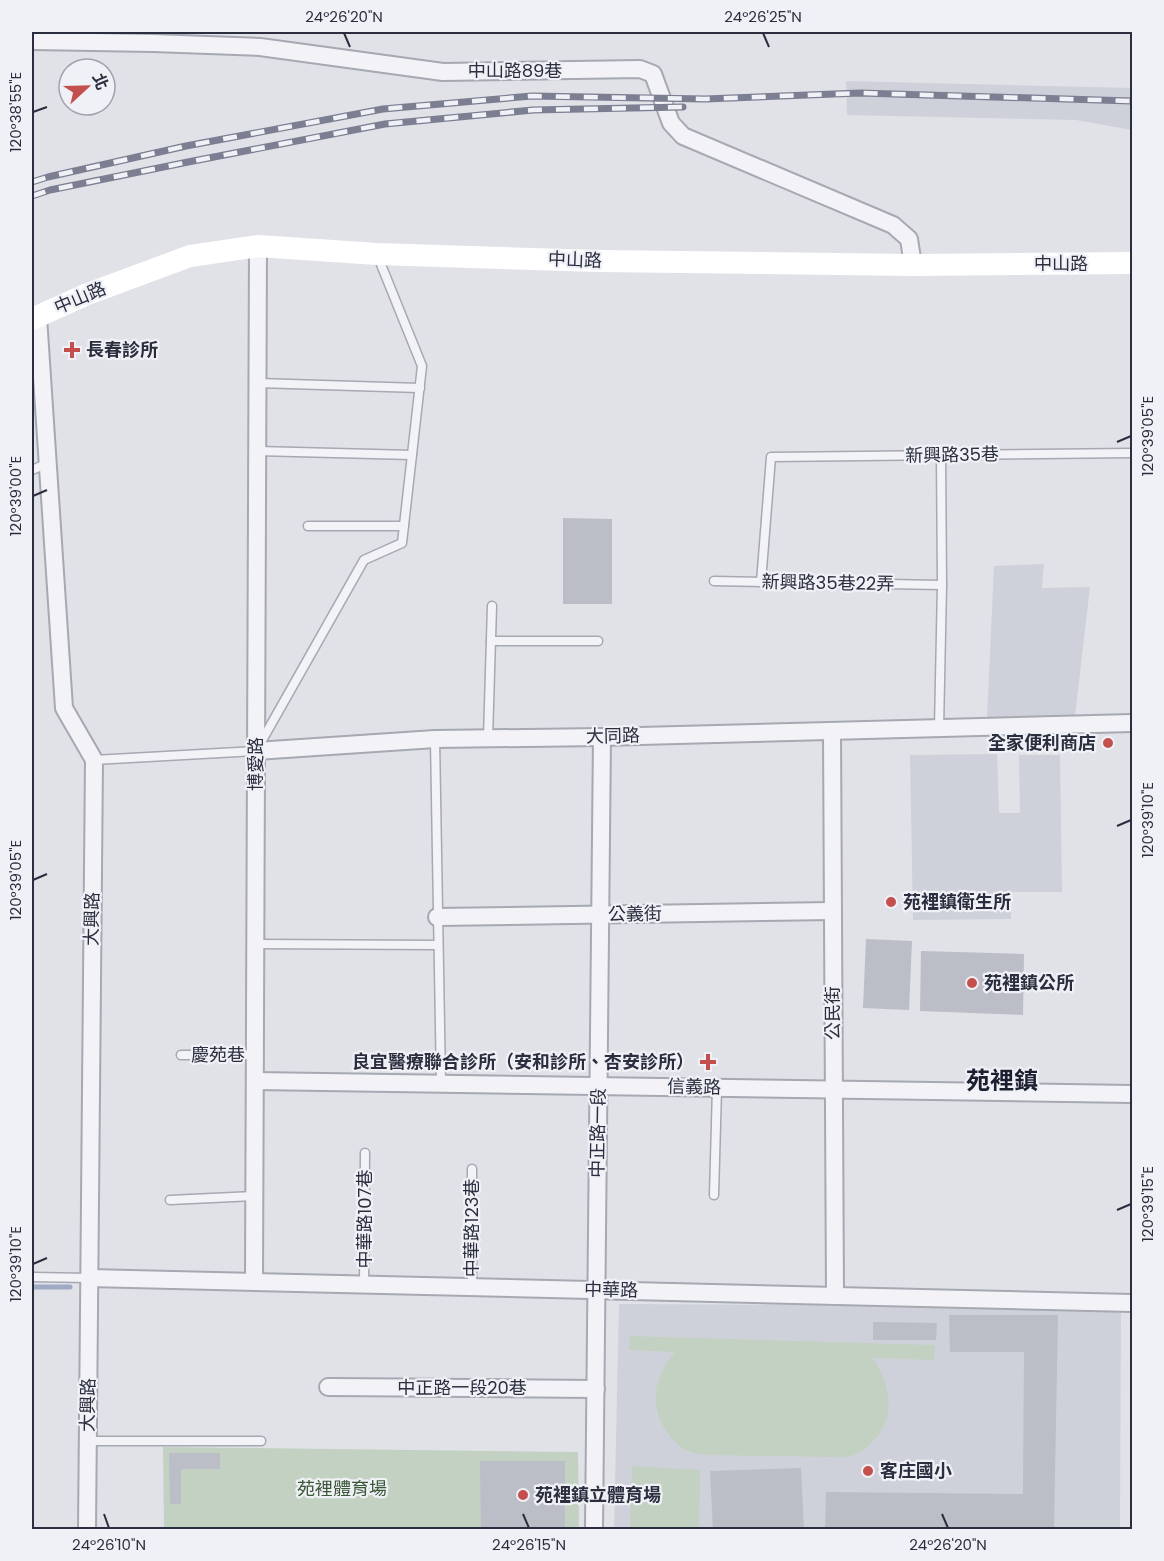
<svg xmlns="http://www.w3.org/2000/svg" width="1164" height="1561" font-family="Poppins,'Noto Sans TC',sans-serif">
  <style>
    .built { fill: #cfd1da }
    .green { fill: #c3d1c2 }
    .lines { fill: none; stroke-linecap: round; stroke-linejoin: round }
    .stream { stroke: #9eaac6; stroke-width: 5 }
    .building { fill: #bbbdc7 }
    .lane-casing { stroke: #a6a8b2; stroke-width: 11 }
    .street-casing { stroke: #a6a8b2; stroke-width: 20 }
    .lane { stroke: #f3f3f7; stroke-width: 8 }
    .street { stroke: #f3f3f7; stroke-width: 16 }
    .secondary { stroke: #fff; stroke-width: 22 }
    .rail-casing { stroke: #7b7f91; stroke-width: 7 }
    .rail { stroke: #f0f1f6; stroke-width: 4.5; stroke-dasharray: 14; stroke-linecap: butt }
    .ticks { fill: none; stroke: #2a2e3e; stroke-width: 2 }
    .poi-dot { fill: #c4504e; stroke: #f0f1f6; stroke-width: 2 }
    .labels { text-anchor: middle; stroke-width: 4.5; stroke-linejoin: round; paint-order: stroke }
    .street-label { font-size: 18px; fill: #2a2e3e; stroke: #f0f1f6 }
    .poi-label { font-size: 18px; font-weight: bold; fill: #2a2e3e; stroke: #f0f1f6; text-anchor: start }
    .park-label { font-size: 18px; fill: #395938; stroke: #f0f1f6 }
    .district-label { font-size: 24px; font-weight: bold; fill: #1c1f2f; stroke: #f0f1f6 }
    .neatline { fill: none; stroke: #2a2e3e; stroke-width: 2 }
    .ticks-label { font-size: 15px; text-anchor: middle; fill: #2a2e3e }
  </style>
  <rect width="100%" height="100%" fill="#e0e2e8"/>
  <g class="built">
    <polygon points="846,81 1132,88 1132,130 1076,120 847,115"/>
    <polygon points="1044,564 1042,588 1090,587 1075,716 987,718 994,566"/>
    <polygon points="997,754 999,813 1020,813 1019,755 1060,755 1062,892 1011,892 1011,919 913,920 910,755"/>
    <polygon points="619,1304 1121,1307 1120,1529 614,1530"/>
  </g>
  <g class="green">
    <path d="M630,1336L935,1345V1346L934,1360L873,1358C891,1385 897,1419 871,1443C865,1450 856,1455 847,1457C843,1458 838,1457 833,1457L709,1455C701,1454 693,1454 686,1450C667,1439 654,1416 656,1394C657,1378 665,1364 675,1352L629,1350Z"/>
    <polygon points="163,1447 578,1452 579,1529 164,1529"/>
    <polygon points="632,1466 700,1470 699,1529 630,1529"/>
  </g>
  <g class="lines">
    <polyline class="stream" points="32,1287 70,1287"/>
  </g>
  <g class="building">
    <polygon points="563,518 612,519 612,604 563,604"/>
    <polygon points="866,939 912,941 909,1010 863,1008"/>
    <polygon points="921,951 1024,954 1023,1015 920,1011"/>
    <polygon points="949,1315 1058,1315 1054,1530 825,1529 826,1492 1023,1494 1024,1352 950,1352"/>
    <polygon points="873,1322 937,1323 936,1340 873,1340"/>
    <polygon points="169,1453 220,1453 220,1469 181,1469 181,1504 170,1504"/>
    <polygon points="480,1461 565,1461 565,1530 481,1530"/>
    <polygon points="801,1468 804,1530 713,1530 710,1471"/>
  </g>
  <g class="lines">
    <g class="lane-casing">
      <g id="lane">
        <polyline points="257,383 420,388"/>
        <polyline points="257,451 412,455"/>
        <polyline points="32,470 48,463"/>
        <polyline points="308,526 404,526"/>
        <polyline points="714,581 942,585"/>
        <polyline points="761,582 771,457 1132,453"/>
        <polyline points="491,641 598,641"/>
        <polyline points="939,728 942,585 941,455"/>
        <polyline points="488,738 492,606"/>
        <polyline points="435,739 441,1084"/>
        <polyline points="94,760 256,751 364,560 402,543 422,366 378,257"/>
        <polyline points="255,944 438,945"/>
        <polyline points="181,1055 255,1055"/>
        <polyline points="714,1195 717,1088"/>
        <polyline points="170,1200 254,1196"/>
        <polyline points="32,1277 89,1278"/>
        <polyline points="364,1285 365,1153"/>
        <polyline points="472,1287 472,1169"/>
        <polyline points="87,1441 261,1441"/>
      </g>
    </g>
    <g class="street-casing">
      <g id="street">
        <polyline points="32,41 153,43 260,47 443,72 640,69 653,74 671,123 683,136 893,225 909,239 913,265"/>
        <polyline points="38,317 64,708 94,760 87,1530"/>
        <polyline points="832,731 835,1296"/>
        <polyline points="256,751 435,739 602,737 1132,723"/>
        <polyline points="437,917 833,911"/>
        <polyline points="255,1081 1132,1094"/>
        <polyline points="89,1278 1132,1303"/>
        <polyline points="254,1282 258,246"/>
        <polyline points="328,1387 596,1389"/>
        <polyline points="594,1530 602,737"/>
      </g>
    </g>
    <use href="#lane" class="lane"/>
    <use href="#street" class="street"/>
    <polyline class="secondary" points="32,319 85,295 190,256 258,246 377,254 599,261 913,265 1132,263"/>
    <g class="rail-casing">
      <g id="rail">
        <polyline points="32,182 48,177 186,146 383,109 532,96 705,99 860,93 1132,101"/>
        <polyline points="32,196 50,190 188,162 385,124 533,110 683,107"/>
      </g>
    </g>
    <use href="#rail" class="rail"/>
  </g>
  <path class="ticks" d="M344,33L350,47M763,33L769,47M33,112L47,107M1117,442L1131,436M33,496L47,490M1117,826L1131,820M33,880L47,874M1117,1210L1131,1204M33,1264L47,1258M104,1514L109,1528M523,1514L529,1528M942,1514L948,1528"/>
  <g class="poi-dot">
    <path d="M69 341h6v6h6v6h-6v6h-6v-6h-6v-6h6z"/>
    <circle cx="1108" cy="743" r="6"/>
    <circle cx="891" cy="902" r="6"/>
    <circle cx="972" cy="983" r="6"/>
    <path d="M705 1053h6v6h6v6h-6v6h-6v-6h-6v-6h6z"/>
    <circle cx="868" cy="1471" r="6"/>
    <circle cx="523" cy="1495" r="6"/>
  </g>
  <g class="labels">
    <g class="street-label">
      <text x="515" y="77">中山路89巷</text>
      <text transform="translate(575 260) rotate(2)" y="6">中山路</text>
      <text x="1061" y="270">中山路</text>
      <text transform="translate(80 298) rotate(-23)" y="6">中山路</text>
      <text transform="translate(952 455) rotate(-1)" y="6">新興路35巷</text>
      <text transform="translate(828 583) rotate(1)" y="6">新興路35巷22弄</text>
      <text transform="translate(613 736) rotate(-1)" y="6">大同路</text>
      <text transform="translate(256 764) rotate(-90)" y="6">博愛路</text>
      <text transform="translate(635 914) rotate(-1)" y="6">公義街</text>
      <text transform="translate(92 919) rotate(-89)" y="6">大興路</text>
      <text transform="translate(833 1013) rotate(-90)" y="6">公民街</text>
      <text x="218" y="1061">慶苑巷</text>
      <text transform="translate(694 1087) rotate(1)" y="6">信義路</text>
      <text transform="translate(598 1133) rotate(-89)" y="6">中正路一段</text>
      <text transform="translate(365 1219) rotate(-90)" y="6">中華路107巷</text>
      <text transform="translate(472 1228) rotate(-90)" y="6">中華路123巷</text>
      <text transform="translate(611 1290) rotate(1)" y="6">中華路</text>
      <text x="462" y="1394">中正路一段20巷</text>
      <text transform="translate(88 1405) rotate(-89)" y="6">大興路</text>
    </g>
    <g class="poi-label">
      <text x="86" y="356">長春診所</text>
      <text x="1096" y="749" text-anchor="end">全家便利商店</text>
      <text x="903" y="908">苑裡鎮衛生所</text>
      <text x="984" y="989">苑裡鎮公所</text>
      <text x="694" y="1068" text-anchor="end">良宜醫療聯合診所（安和診所、杏安診所）</text>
      <text x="880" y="1477">客庄國小</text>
      <text x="535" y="1501">苑裡鎮立體育場</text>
    </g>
    <g class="park-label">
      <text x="342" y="1495">苑裡體育場</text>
    </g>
    <g class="district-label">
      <text x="1002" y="1089">苑裡鎮</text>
    </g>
  </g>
  <rect width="1164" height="1561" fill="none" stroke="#f0f1f6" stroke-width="66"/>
  <g transform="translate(87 87) rotate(68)"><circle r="28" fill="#f0f1f6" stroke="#a1a3ac" stroke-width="1.5"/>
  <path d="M0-4.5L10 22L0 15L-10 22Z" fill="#c4504e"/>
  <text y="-9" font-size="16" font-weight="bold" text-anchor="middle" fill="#2a2e3e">北</text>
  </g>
  <rect x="33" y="33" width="1098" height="1495" class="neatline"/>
  <g class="ticks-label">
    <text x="344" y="22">24°26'20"N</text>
    <text x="763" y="22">24°26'25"N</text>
    <text transform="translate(16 112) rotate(-90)" y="5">120°38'55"E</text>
    <text transform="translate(1148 436) rotate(-90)" y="5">120°39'05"E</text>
    <text transform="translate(16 496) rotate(-90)" y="5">120°39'00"E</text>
    <text transform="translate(1148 820) rotate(-90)" y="5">120°39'10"E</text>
    <text transform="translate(16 880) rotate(-90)" y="5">120°39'05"E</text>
    <text transform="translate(1148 1204) rotate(-90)" y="5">120°39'15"E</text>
    <text transform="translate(16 1264) rotate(-90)" y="5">120°39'10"E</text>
    <text x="109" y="1550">24°26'10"N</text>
    <text x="529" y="1550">24°26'15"N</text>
    <text x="948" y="1550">24°26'20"N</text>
  </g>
</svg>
